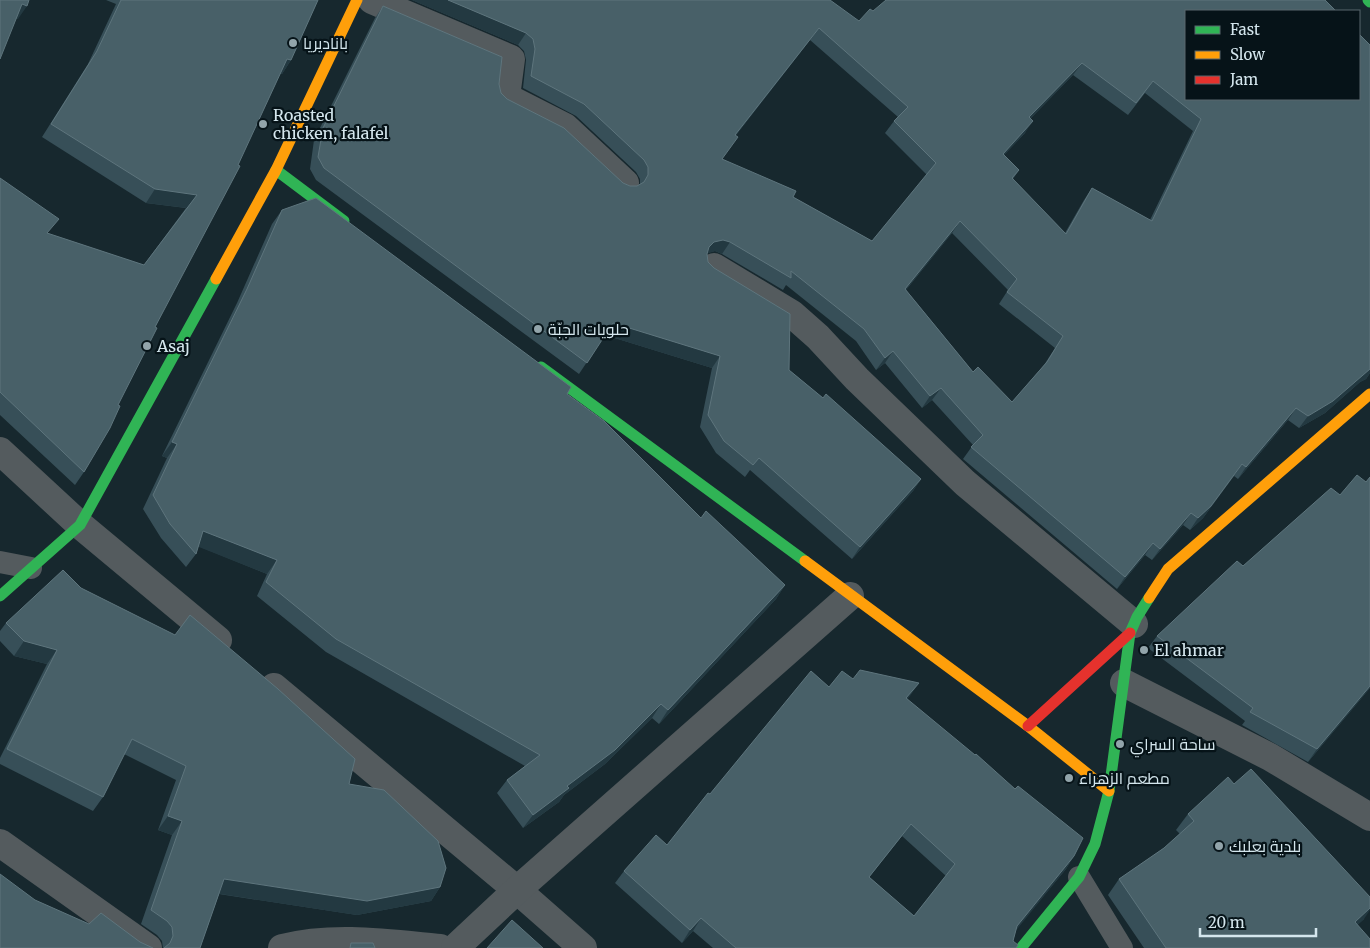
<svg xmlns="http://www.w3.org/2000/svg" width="1370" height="948" font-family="Merriweather,Cairo,serif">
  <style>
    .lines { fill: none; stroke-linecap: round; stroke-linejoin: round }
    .lane { stroke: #545b5e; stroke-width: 22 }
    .street { stroke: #545b5e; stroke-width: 28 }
    .fast { stroke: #30b455; stroke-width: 11 }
    .slow { stroke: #ff9f0a; stroke-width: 11 }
    .jam { stroke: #e5322d; stroke-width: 11 }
    .wall { fill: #374f58; fill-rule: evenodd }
    .shaded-wall { fill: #233941 }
    .building { fill: #486068; stroke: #5e757d; fill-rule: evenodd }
    .poi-dot { fill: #92a4aa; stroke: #061318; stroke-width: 2 }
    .labels { text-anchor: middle; stroke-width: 4.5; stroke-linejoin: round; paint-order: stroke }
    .poi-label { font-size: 16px; fill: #d4e6ed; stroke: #061318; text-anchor: start }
  </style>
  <rect width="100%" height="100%" fill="#17282e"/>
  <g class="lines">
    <g class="lane">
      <polyline points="0,562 31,568"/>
      <polyline points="1079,877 1122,948"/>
    </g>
    <g class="street">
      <polyline points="372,0 511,59 506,97 565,127 625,183"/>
      <polyline points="714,267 792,314 818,337 857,379 965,483 1134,624"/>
      <polyline points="0,451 80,525 218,640"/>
      <polyline points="1124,683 1270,757 1370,817"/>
      <polyline points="274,687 517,890 583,948"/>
      <polyline points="0,843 148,948"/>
      <path d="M282,948C334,935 388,943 440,948"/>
      <polyline points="455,948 517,890 850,596"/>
    </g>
    <g class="fast">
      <polyline points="1368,0 1370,2"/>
      <polyline points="276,170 344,221"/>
      <polyline points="541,367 805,561"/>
      <polyline points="0,596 80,525 216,279"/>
      <polyline points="1021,948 1079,877 1095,844 1109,791 1130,633 1137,617 1149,598"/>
    </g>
    <g class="slow">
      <polyline points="216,279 276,170 357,0"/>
      <polyline points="805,561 1028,726 1109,791"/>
      <polyline points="1149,598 1168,569 1370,394"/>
    </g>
    <polyline class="jam" points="1028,726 1130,633"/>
  </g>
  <g class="wall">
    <polygon points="106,0 318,0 291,60 282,74 280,73 84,472 75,485 0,415 0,178 48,234 144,265 186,208 146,203 42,137 88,64 116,4"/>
    <path d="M412,0L859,21L873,11L1370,45V373L1366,379L1360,382L1325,413L1299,428L1288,420L1238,479L1234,476L1203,518L1190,530L1183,525L1152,560L1145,555L1117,589L963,459L973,445L932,400L922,408L885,363L876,370L856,341L786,285L783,290L722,254L715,251L707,253L708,262L789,370L921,479L913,491L852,559L750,470L745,477L716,453L700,427L712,368L605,335L579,374L316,180L310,169L314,140L375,18L383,6L499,84L501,93L507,99L623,183L630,186H637L640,185V179L636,172L576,116L523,88L526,60L524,51L518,45ZM810,40L898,117L894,121L885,133L927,175L872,241L793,197L722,159L736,135ZM1073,75L1128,115L1145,93L1193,131L1150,220L1092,188L1084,200L1065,233L1013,179L1019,170L1004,155L1025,133L1031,118ZM952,233L1008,290L999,304L1055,348L1044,365L1012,402L973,372L906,290Z"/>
    <polygon points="282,210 567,394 701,518 785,585 776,599 659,724 652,718 605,764 564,795 559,802 523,828 497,793 507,780 525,766 326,652 257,596 267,574 198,546 196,554 186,567 161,538 143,509 167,458 162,456 237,303 272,224"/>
    <polygon points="1370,477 1370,688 1308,762 1242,725 1245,721 1148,648 1157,636 1243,566 1340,495 1366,482"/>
    <polygon points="81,588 349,784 440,887 431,901 357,915 219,894 200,948 163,948 162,941 157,935 141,924 172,835 158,830 176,780 124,754 103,797 93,811 0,764 0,758 47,664 14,656 0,641 0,631 6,623"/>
    <path d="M853,679L919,683L907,699L1074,856L1066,869L1016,929L1013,941L1016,948H713L693,931L682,943L615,883L624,871L667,845L710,794L829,687ZM902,836L946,876L914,916L869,877Z"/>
    <polygon points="1188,814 1364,919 1357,925 1370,948 1144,948 1108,895 1119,879 1164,848 1180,834 1176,830"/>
  </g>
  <g class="shaded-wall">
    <polygon points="412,0 448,0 526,33 518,45"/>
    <polygon points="22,4 27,6 18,19 13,18"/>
    <polygon points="819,28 810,40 727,147 735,135"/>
    <polygon points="287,59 291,60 282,74 278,72"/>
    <polygon points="1082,63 1073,75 1021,128 1029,117"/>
    <polygon points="1033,121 1025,133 995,165 1003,154"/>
    <polygon points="155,189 197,195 187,208 146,203"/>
    <polygon points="960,221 952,233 897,301 905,289"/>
    <polygon points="723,240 730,242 722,254 715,251 706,254 709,247 714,242"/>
    <polygon points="613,323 720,356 712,368 605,335"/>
    <polygon points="893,351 885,363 876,370 885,358"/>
    <polygon points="1370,369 1370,373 1366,379 1360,382 1325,413 1299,428 1308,416"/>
    <polygon points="941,388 932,400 922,408 930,396"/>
    <polygon points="1296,408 1288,420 1238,479 1246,467"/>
    <polygon points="172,442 177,444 167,458 162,456"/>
    <polygon points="1242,464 1203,518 1190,530 1198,518"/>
    <polygon points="921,479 913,491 852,559 860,547"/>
    <polygon points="1191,513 1183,525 1152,560 1160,549"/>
    <polygon points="203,531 277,560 267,574 194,545"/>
    <polygon points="1153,543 1145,555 1117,589 1125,577"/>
    <polygon points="785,585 776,599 659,724 668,710"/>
    <polygon points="24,641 57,650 47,664 14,656"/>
    <polygon points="919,683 910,696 898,711 906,698"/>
    <polygon points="1370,686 1370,688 1308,762 1317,749"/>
    <polygon points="661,704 652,718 605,764 564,795 559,802 523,828 533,815"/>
    <polygon points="168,816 182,821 172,835 158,830"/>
    <polygon points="911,824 902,836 860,889 869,877"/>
    <polygon points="1074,856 1066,869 1009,939 1017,926"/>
    <polygon points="224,879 440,887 431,901 357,915 214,893"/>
    <polygon points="1370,908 1370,910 1364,919 1344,938 1355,922"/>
    <polygon points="701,918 693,931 682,943 690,930"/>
  </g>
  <g class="building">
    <polygon points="0,0 29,0 27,6 22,4 0,59"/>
    <polygon points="121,0 318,0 291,60 287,59 238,165 240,166 155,327 157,328 118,405 120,406 110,428 84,472 0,392 0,178 59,219 47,233 144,265 197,195 155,189 51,124 97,51"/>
    <path d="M448,0H830L859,21L870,9L873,11L886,0H1325L1336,11H1186V99H1359V34L1370,45V369L1333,401L1308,416L1296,408L1246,467L1242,464L1211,506L1198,518L1191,513L1160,549L1153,543L1125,577L971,447L983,435L941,388L930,396L893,351L885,358L864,329L791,271V278L730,242L723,240L714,242L709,247L707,254L708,262L714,268L790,314L789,370L823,398L826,394L921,479L860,547L759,458L753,465L724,441L708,415L720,356L613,323L587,363L324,168L318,157L323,128L383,6L502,57L499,84L501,93L507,99L564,128L623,183L630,186H637L644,182L648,175V167L644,160L584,104L531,76L535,49L533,39L526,33ZM819,28L908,107L894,121L936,163L872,241L793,197L796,191L722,159L738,137L735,135ZM1082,63L1136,103L1153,81L1201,119L1152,221L1092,188L1066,234L1012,178L1019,170L1003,154L1033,121L1029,117ZM960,221L1017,279L1007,292L1063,336L1047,362L1012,402L978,367L973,372L905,289Z"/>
    <polygon points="316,198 571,387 567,394 604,421 701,518 706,511 785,585 668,710 661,704 615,750 567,786 569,788 533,815 507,780 540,755 336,639 266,582 277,560 203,531 196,554 170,524 153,495 177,444 172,442 247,289 282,210"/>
    <polygon points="1357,475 1366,482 1370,477 1370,686 1317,749 1250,712 1253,708 1157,636 1237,561 1243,566 1331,488 1340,495"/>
    <polygon points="63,570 81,588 175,635 190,615 278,689 355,759 349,784 384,790 438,841 446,868 440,887 367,901 224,879 200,948 164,948 170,943 173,936 172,927 167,921 151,910 182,821 168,816 186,766 132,739 103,797 7,749 57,650 24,641 6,623"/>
    <path d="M860,670L919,683L906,698L975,755L976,754L1015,789L1018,786L1083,838L1074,856L1017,926L1013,941L1018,945L1016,948H736L701,918L690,930L624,871L656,835L667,845L708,793L710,794L811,671L829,687L842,671L853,679ZM911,824L955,864L914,916L869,877Z"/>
    <polygon points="1251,769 1370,897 1370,908 1355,922 1370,939 1370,948 1166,948 1119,879 1164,848 1194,821 1188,814 1228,777 1234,784"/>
    <polygon points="0,874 35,900 89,924 101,913 140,942 153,948 0,948"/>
    <polygon points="512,920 543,948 487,948"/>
    <polygon points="351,943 373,943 375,948 350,948"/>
  </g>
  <g class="poi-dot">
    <circle cx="293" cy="43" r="5"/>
    <circle cx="263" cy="124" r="5"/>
    <circle cx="538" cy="329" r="5"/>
    <circle cx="147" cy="346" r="5"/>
    <circle cx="1144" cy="650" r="5"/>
    <circle cx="1120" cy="744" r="5"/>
    <circle cx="1069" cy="778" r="5"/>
    <circle cx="1219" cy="846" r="5"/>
  </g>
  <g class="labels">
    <g class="poi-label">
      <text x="303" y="49">باناديريا</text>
      <text x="273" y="121">Roasted<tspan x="273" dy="18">chicken, falafel</tspan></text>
      <text x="548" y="335">حلويات الجبّة</text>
      <text x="157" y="352">Asaj</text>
      <text x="1154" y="656">El ahmar</text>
      <text x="1130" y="750">ساحة السراي</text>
      <text x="1079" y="784">مطعم الزهراء</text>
      <text x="1229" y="852">بلدية بعلبك</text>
    </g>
  </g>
  <rect x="1185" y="10" width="175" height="90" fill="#061318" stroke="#58676d"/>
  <rect x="1195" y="26" width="25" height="8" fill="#30b455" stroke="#58676d"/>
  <text x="1230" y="35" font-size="15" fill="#d4e6ed">Fast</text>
  <rect x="1195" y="51" width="25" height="8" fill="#ff9f0a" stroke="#58676d"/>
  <text x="1230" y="60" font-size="15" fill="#d4e6ed">Slow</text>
  <rect x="1195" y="76" width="25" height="8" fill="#e5322d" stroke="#58676d"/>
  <text x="1230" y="85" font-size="15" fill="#d4e6ed">Jam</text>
  <path d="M1200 928v8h116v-8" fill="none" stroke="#d4e6ed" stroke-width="2.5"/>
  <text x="1208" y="928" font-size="15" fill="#d4e6ed" stroke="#061318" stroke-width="4" paint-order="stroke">20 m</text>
</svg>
